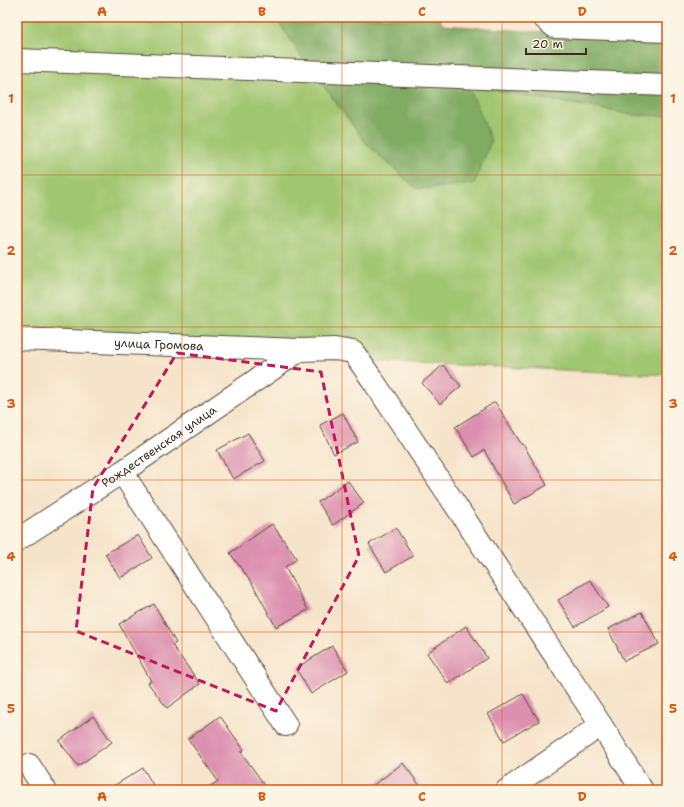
<svg xmlns="http://www.w3.org/2000/svg" width="684" height="807" font-family="'Shantell Sans',sans-serif">
  <style>
    .green { fill: #a1c671; stroke: #6e7848 }
    .forest { fill: #80ab63; stroke: #5e6a40 }
    .building { fill: #dc90af }
    .lines { fill: none; stroke-linecap: round; stroke-linejoin: round }
    .minor-casing { stroke: #574638; stroke-width: 24 }
    .minor { stroke: #fff; stroke-width: 22 }
    .marked { fill: none; stroke: #c2185b; stroke-width: 3; stroke-dasharray: 8 5; stroke-linejoin: round }
    .grid { fill: none; stroke: #df570d; stroke-width: 1; stroke-opacity: 0.55 }
    .labels { text-anchor: middle; stroke-width: 3; stroke-linejoin: round; paint-order: stroke }
    .street-label { font-size: 12px; fill: #3b2a1e; stroke: #fcf5e5 }
    .neatline { fill: none; stroke: #df570d; stroke-width: 1.5 }
    .grid-label { font-size: 13px; text-anchor: middle; font-weight: bold; fill: #df570d }
  </style>
  <rect width="100%" height="100%" fill="#fcf5e5"/>
  <filter id="ink" filterUnits="userSpaceOnUse"><feTurbulence type="fractalNoise" baseFrequency=".025" numOctaves="2"/><feDisplacementMap in="SourceGraphic" scale="8" xChannelSelector="R" yChannelSelector="G"/><feConvolveMatrix kernelMatrix="1 2 1 2 8 2 1 2 1" color-interpolation-filters="sRGB"/></filter>
  <filter id="wash" filterUnits="userSpaceOnUse"><feTurbulence type="fractalNoise" baseFrequency=".012" numOctaves="4" result="noise"/><feDisplacementMap in="SourceGraphic" scale="16" xChannelSelector="R" yChannelSelector="G"/><feGaussianBlur stdDeviation="0.9" result="paint"/><feColorMatrix in="noise" values="0 0 0 0 0 0 0 0 0 0 0 0 0 0 0 0 0 1.4 0 .05"/><feComposite in="paint" operator="in"/></filter>
  <g filter="url(#wash)">
    <rect width="100%" height="100%" fill="#f6e4ca"/>
    <polygon class="green" points="17,17 276,17 299,53 367,144 417,189 466,85 635,115 667,116 667,375 17,344"/>
    <polygon class="forest" points="276,17 439,17 443,25 667,41 667,116 635,115 467,85 477,105 491,141 474,184 417,189 367,144 299,53"/>
    <g id="blocks">
      <g class="building">
        <polygon points="443,365 461,386 440,404 422,383"/>
        <polygon points="495,402 522,445 523,444 547,485 514,504 484,450 474,457 455,427"/>
        <polygon points="343,413 358,442 334,454 320,425"/>
        <polygon points="248,433 265,461 233,479 217,450"/>
        <polygon points="348,481 364,503 333,525 318,502"/>
        <polygon points="272,524 297,559 285,567 308,610 276,627 253,585 230,553"/>
        <polygon points="396,528 413,556 386,572 369,544"/>
        <polygon points="138,535 152,558 120,578 105,554"/>
        <polygon points="590,580 608,607 575,627 558,600"/>
        <polygon points="154,604 176,643 172,645 200,684 167,708 148,683 151,681 119,624"/>
        <polygon points="642,612 659,644 624,661 608,629"/>
        <polygon points="466,626 487,658 448,684 427,653"/>
        <polygon points="332,646 348,671 311,694 296,668"/>
        <polygon points="523,694 539,721 504,741 488,714"/>
        <polygon points="93,716 112,742 78,766 59,741"/>
        <polygon points="220,716 244,750 241,752 268,790 204,790 218,781 188,739"/>
        <polygon points="403,763 423,790 367,790"/>
        <polygon points="143,768 156,790 107,790"/>
      </g>
    </g>
  </g>
  <g filter="url(#ink)">
    <use href="#blocks" fill-opacity="0" stroke="#574638" stroke-width="1"/>
    <g class="lines">
      <g class="minor-casing">
        <g id="minor">
          <polyline points="543,17 555,27 667,31"/>
          <polyline points="17,60 667,85"/>
          <path id="s1" d="M17,339L300,350L335,349L353,352L372,379L601,725L642,790"/>
          <polyline points="122,472 286,725"/>
          <path id="s2" d="M17,540L122,472L300,350"/>
          <polyline points="29,765 45,790"/>
          <polyline points="507,790 601,725"/>
        </g>
      </g>
      <use href="#minor" class="minor"/>
    </g>
  </g>
  <path class="marked" d="M177,353L321,372L359,556L276,711L76,631L93,488Z"/>
  <path class="grid" d="M182,17V790M342,17V790M502,17V790M17,175H667M17,327H667M17,480H667M17,632H667"/>
  <g class="labels">
    <g class="street-label">
      <text dy="4" stroke="none"><textPath href="#s1" startOffset="142">улица Громова</textPath></text>
      <text dy="4" stroke="none"><textPath href="#s2" startOffset="170">Рождественская улица</textPath></text>
    </g>
  </g>
  <rect width="684" height="807" fill="none" stroke="#fcf5e5" stroke-width="44"/>
  <path d="M526 48v6h60v-6" fill="none" stroke="#3b2a1e" stroke-width="2"/>
  <text x="532" y="48" font-size="12" fill="#3b2a1e" stroke="#fcf5e5" stroke-width="3" paint-order="stroke">20 m</text>
  <rect x="22" y="22" width="640" height="763" class="neatline"/>
  <g class="grid-label">
    <text x="102" y="16">A</text>
    <text x="262" y="16">B</text>
    <text x="422" y="16">C</text>
    <text x="582" y="16">D</text>
    <text x="11" y="103">1</text>
    <text x="673" y="103">1</text>
    <text x="11" y="255">2</text>
    <text x="673" y="255">2</text>
    <text x="11" y="408">3</text>
    <text x="673" y="408">3</text>
    <text x="11" y="561">4</text>
    <text x="673" y="561">4</text>
    <text x="11" y="713">5</text>
    <text x="673" y="713">5</text>
    <text x="102" y="801">A</text>
    <text x="262" y="801">B</text>
    <text x="422" y="801">C</text>
    <text x="582" y="801">D</text>
  </g>
</svg>
